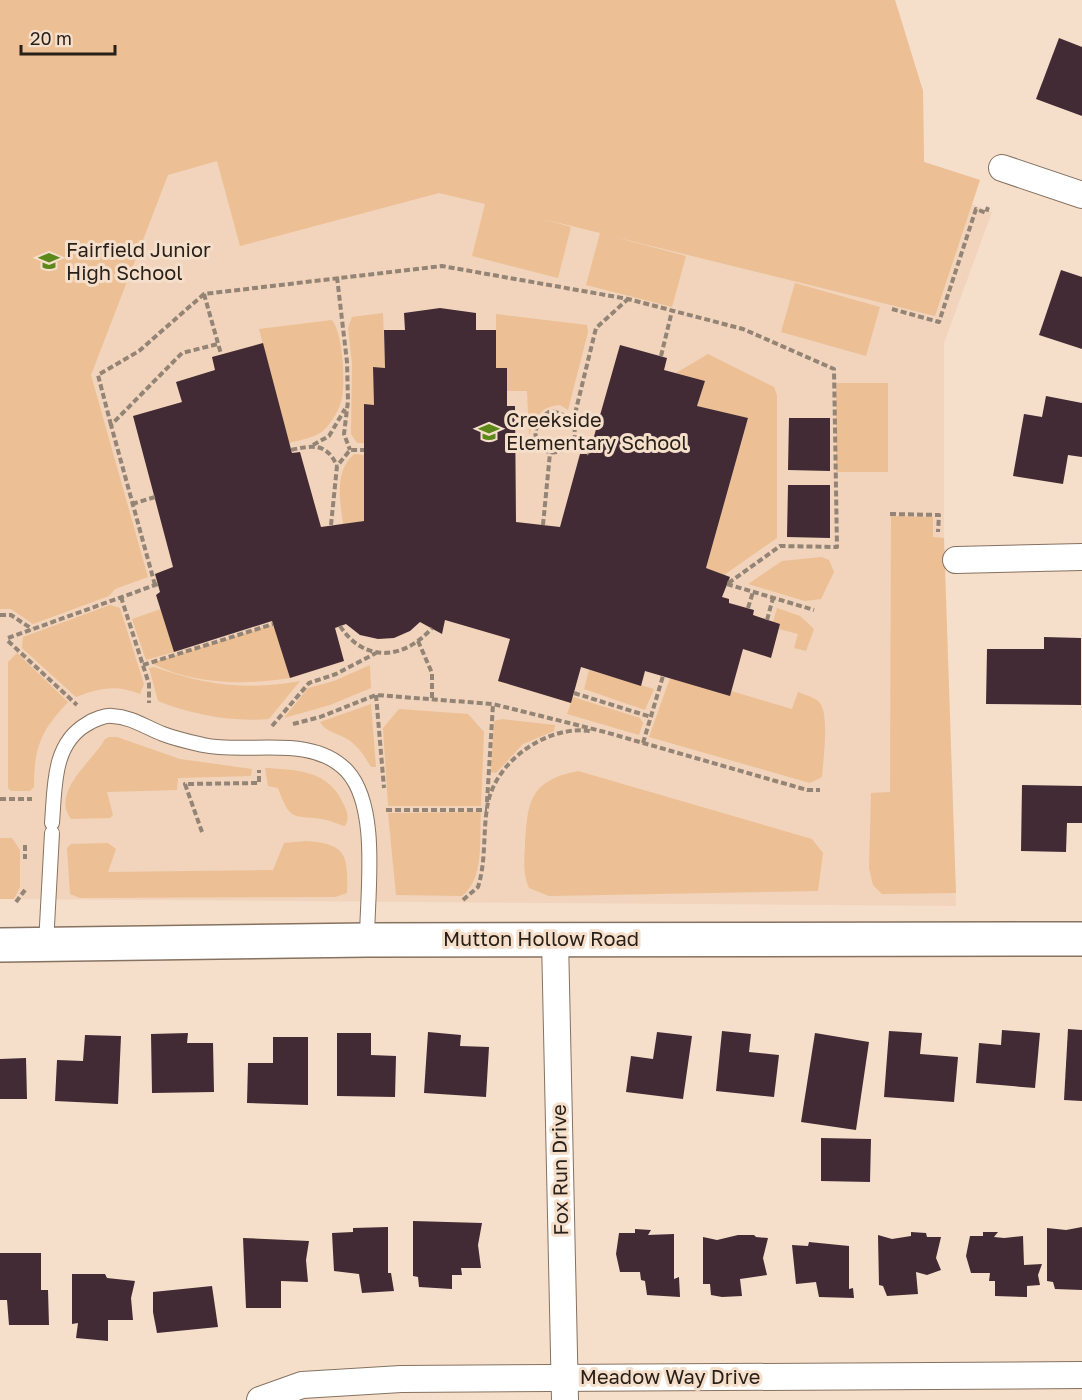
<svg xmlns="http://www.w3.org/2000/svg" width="1082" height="1400" font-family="'Golos Text',sans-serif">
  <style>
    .built { fill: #f1d4bb }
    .green { fill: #ecbf94 }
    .building { fill: #422b34 }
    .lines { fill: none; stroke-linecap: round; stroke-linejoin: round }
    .service-casing { stroke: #867260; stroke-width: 16 }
    .minor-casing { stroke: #867260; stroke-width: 28 }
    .tertiary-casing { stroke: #867260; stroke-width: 36 }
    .path { stroke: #938476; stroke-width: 4; stroke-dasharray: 6 3; stroke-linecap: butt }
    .service { stroke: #fff; stroke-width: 14 }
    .minor { stroke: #fff; stroke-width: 26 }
    .tertiary { stroke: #fff; stroke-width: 33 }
    .labels { text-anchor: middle; stroke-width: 6; stroke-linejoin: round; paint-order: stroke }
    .poi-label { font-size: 20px; fill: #271f18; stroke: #f5dfcb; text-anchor: start }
    .street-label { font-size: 20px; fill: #271f18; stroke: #f5dfcb }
  </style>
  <rect width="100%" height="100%" fill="#f5dfcb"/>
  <polygon class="built" points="0,0 895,0 923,91 924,162 980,180 972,204 992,212 944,343 944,597 956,906 0,899"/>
  <g class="green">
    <polygon points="0,0 895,0 923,91 924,162 980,180 935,316 607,235 686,256 672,307 586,285 600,233 543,219 571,227 558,278 472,256 485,204 439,193 240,246 217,161 168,175 91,375 148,577 115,589 109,596 33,624 11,609 0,609"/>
    <polygon points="795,283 880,307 866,356 781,332"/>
    <polygon points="383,313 385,368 373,367 374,405 364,404 364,443 357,443 351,434 352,364 348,328 352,317"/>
    <path d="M496,314L587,325L588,332L568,410L560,405C540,406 535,418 529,435L527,391H507L496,368Z"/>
    <path d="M332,320C343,334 346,385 341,402C338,412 331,423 324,430C317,437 300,440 289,443L259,329Z"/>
    <polygon points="708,354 774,387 777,395 777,538 724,575 706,568 748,419 697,406 705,381 676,373"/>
    <rect x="836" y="383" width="52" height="89"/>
    <path d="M354,454L364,455V521L343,524C340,500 334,472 354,454Z"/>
    <polygon points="891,516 933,517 933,537 944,538 956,893 882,894 873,885 869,868 871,793 890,792"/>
    <polygon points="821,557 829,560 834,572 821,599 805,601 748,584 782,561"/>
    <path d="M110,605L120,608L144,684L140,694C117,684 98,688 76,697L22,648L23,637Z"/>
    <polygon points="777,608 800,616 814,629 806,651 794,648 798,634 779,629 780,624 773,622"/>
    <polygon points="161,609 174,652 146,660 132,619"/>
    <path d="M273,624L290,678C244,685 194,685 151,663Z"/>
    <path d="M17,653L68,702C41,731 34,746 34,787L30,791H11L8,788V662Z"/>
    <polygon points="370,665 371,688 330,705 284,718 308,688 334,681"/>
    <path d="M154,667C205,685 245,691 300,681L269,719C232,722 193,715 158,701L149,668Z"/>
    <polygon points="589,670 654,689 645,710 584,689"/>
    <path d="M670,678L731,691L792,709L798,692C805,695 814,697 819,702C830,713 823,761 822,777L810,783L649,737Z"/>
    <polygon points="573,697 640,718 643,723 639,735 567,714"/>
    <path d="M371,704L376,767H371C365,757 359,747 349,740C340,734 325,732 320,722Z"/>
    <polygon points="399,709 468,714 484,732 481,806 388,806 383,728"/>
    <polygon points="502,719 555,725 554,731 523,744 496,773 491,772 494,721"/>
    <path d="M109,737H117L180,759L252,769L251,776L178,778L177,790L107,792L113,815L110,818L71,819C50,792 94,760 105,739Z"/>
    <path d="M265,768C298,770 328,770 343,803C347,811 350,818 345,826C337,824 330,820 321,819C292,815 290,821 278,788L268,786Z"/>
    <path d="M578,771L812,839L823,853L818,891L549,896L529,888C523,875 524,861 525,846C528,803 528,781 578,771Z"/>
    <path d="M481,812C479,839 485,878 462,896L396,895L388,813Z"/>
    <polygon points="0,838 12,838 20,850 20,887 14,899 0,899"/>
    <path d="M306,841C347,844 348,855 347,893L335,897L80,898L70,894L67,848L71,844L108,843L116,849L108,872L273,870L284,843Z"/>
  </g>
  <g class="building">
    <polygon points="1059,38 1082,47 1082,116 1036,99"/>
    <polygon points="1061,270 1082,277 1082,349 1039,335"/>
    <polygon points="440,308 476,313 476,330 496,330 496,368 507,368 507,406 515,406 516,522 560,527 580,454 589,454 620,345 667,358 664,370 705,381 697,406 748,418 706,568 730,577 722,597 729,599 729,603 754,610 753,615 780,624 771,658 743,649 730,696 645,671 641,686 581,667 571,703 498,681 510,639 445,620 442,634 420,622 410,631 394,638 378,639 360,635 346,624 335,628 344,661 290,678 272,621 174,652 156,595 160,592 155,574 173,567 133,416 182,402 176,382 215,370 212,357 263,343 292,453 300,452 321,527 364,521 364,404 374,405 373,367 385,368 384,330 405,330 404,313"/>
    <polygon points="1046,396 1082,403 1082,457 1068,455 1063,484 1013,476 1024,414 1042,417"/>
    <polygon points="789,418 830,418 830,471 788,470"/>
    <polygon points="788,485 830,485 830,538 787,537"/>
    <polygon points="1044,637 1081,638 1081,705 986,704 987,649 1044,649"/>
    <polygon points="1022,785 1082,786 1082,823 1067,823 1066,852 1021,851"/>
    <polygon points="1068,1029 1082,1030 1082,1101 1064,1100"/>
    <polygon points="1002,1030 1040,1033 1035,1088 976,1083 979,1043 1001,1045"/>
    <polygon points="722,1031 751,1034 749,1052 779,1055 774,1097 716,1091"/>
    <polygon points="889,1031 922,1033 920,1054 958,1057 954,1102 884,1097"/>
    <polygon points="428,1032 461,1035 460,1046 489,1047 486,1097 424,1093"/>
    <polygon points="657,1032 692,1036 683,1099 626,1092 631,1056 653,1059"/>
    <polygon points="188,1033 187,1043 213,1043 214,1092 152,1093 151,1034"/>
    <polygon points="337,1033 371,1033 371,1055 396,1056 395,1097 337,1096"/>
    <polygon points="815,1033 869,1042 856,1130 801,1122"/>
    <polygon points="85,1035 121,1036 118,1104 55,1101 57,1060 83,1061"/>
    <polygon points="273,1037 308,1037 308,1105 247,1103 248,1063 273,1063"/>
    <polygon points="26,1058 27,1099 0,1099 0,1059"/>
    <polygon points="821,1138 871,1139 870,1182 821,1181"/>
    <polygon points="413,1221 482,1223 478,1245 481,1268 461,1268 462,1275 452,1275 452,1289 419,1287 418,1277 413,1276"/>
    <polygon points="388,1227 388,1273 391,1273 394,1291 362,1293 359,1274 334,1271 332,1233 353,1232 353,1228"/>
    <polygon points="1082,1227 1082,1290 1055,1289 1053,1282 1047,1281 1047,1228 1066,1230"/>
    <polygon points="635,1229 651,1230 648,1235 674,1234 674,1279 679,1277 680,1297 647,1295 645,1281 641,1280 640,1272 620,1272 616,1254 619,1233 635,1233"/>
    <polygon points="911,1232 926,1233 927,1237 941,1237 936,1258 941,1270 927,1275 916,1272 918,1294 887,1296 883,1286 879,1285 878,1235 892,1239 911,1236"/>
    <polygon points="983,1232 998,1232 994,1237 1004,1238 1023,1236 1024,1265 1042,1264 1038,1275 1040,1285 1027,1286 1027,1297 995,1296 995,1281 989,1281 990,1273 971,1273 966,1256 970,1236 983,1236"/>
    <polygon points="738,1235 754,1235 756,1237 768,1238 763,1258 767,1275 740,1279 742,1296 722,1297 711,1295 710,1284 703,1284 703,1237 717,1240"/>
    <polygon points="243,1238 309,1241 306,1260 308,1282 281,1281 281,1308 246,1308"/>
    <polygon points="809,1242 849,1246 849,1289 853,1288 854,1298 819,1297 816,1282 796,1284 792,1245 808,1246"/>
    <polygon points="0,1253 41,1253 41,1290 48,1290 49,1325 9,1325 7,1300 0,1300"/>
    <polygon points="72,1274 105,1274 107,1278 135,1281 131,1298 133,1320 108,1320 108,1341 76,1338 78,1323 72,1324"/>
    <polygon points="212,1286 218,1327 157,1333 153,1312 153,1292"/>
  </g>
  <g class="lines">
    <g class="service-casing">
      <g id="service">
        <path d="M52,823C55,788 52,744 87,724C93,720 105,715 112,716C132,717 145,727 163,734C176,739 190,742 203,745C249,755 311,733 347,771C380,807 367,894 367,940"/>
        <polyline points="46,944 52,833"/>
      </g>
    </g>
    <g class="minor-casing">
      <g id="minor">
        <polyline points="1002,168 1082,195"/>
        <polyline points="956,560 1082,557"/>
        <polyline points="555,939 565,1400"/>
        <polyline points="260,1400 302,1385 401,1379 1082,1375"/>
      </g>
    </g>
    <g class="tertiary-casing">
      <polyline id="tertiary" points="0,945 367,940 1082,939"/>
    </g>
    <g class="path">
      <polyline points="337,277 347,362 348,401 344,434 350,450"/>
      <polyline points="204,294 221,354"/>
      <polyline points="892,309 939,322 976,209 986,213 988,207"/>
      <polyline points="661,356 672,311"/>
      <polyline points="573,422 596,328 628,299"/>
      <polyline points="111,425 98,375 139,351 204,294 442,266 628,299 743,329 834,369 837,547 780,546 727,584"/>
      <path d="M574,441C578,423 568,414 550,411C517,433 547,472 574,441L589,454"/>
      <polyline points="313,445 329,436 345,409"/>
      <path d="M291,450C313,445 327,443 337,466"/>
      <polyline points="515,450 536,440"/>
      <polyline points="132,504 155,497"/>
      <polyline points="890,514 939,515 938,532"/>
      <polyline points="331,525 337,466 350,450 364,450"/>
      <polyline points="543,525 550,453"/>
      <polyline points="727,584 814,610"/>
      <polyline points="155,585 111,425 182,353 218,344"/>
      <polyline points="121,597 149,684 149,703"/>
      <polyline points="748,608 753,592"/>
      <polyline points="0,615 11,615 32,629"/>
      <polyline points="767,620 773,598"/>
      <path d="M340,626C364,663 404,660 432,628"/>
      <polyline points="8,638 158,584"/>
      <polyline points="8,641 77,705"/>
      <polyline points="418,641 432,673 432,700"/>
      <polyline points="143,665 273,624"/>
      <polyline points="574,693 651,717"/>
      <polyline points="376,695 384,788"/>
      <polyline points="293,724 320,717 376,695 493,704 605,732 807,790 820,790"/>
      <polyline points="272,726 309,683 336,674 376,653"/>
      <polyline points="643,743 663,676"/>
      <polyline points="0,799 32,799"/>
      <polyline points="487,802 493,704"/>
      <polyline points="386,810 487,810"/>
      <polyline points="202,832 185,784 259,783 259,770"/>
      <polyline points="25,845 25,859"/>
      <path d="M463,900L478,887C486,862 483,834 487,808C493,763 545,725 590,731"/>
      <polyline points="16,902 25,890"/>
    </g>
    <use href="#service" class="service"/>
    <use href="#minor" class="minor"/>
    <use href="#tertiary" class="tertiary"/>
  </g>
  <defs>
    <g id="school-bare" transform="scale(1.62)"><path d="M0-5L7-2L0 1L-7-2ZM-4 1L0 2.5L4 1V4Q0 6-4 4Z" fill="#5c891a" stroke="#f5dfcb" stroke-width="2.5" paint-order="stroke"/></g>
  </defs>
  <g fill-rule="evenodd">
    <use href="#school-bare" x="49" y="261"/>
    <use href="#school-bare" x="489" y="432"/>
  </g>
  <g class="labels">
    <g class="poi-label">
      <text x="66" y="257">Fairfield Junior<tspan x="66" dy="23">High School</tspan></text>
      <text x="506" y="427">Creekside<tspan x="506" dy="23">Elementary School</tspan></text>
    </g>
    <g class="street-label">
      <text x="541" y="946">Mutton Hollow Road</text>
      <text transform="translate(560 1170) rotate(-91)" y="7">Fox Run Drive</text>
      <text x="670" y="1384">Meadow Way Drive</text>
    </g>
  </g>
  <path d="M21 45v9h94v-9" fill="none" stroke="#271f18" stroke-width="3"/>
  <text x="30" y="45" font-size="18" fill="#271f18" stroke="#f5dfcb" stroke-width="4.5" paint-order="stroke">20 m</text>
</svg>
